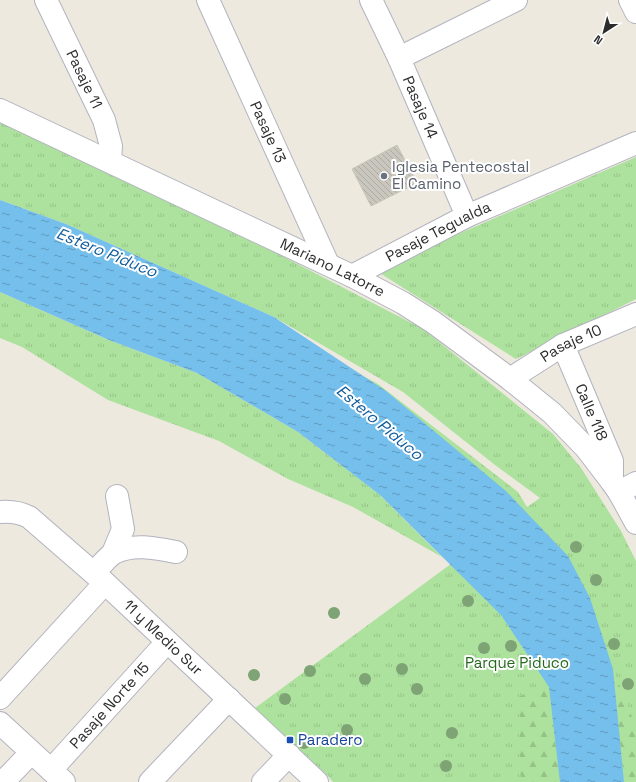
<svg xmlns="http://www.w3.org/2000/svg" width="636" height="782" font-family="'Space Grotesk',sans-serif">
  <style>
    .grass { fill: url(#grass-tufts) }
    .forest { fill: url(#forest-firs) }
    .water { fill: url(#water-ripples) }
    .building { fill: url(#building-back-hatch); stroke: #c9c5b8 }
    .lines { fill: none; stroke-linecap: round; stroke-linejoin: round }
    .minor-casing { stroke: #b2b3bf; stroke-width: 24 }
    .minor { stroke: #fff; stroke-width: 22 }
    .tree { fill: #7ea374 }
    .worship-dot { fill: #6b7280; stroke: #fff; stroke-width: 1.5 }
    .transit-dot { fill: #1a4fb4; stroke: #fff; stroke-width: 1.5 }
    .labels { text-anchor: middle; stroke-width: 4; stroke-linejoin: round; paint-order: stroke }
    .street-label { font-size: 15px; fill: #2c2c2c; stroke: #fff }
    .worship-label { font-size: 15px; fill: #5b616d; stroke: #fff; text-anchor: start }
    .park-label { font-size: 15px; fill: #23691c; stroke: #fff }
    .transit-label { font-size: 15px; fill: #164399; stroke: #fff; text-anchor: start }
    .water-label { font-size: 16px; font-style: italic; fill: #105c9c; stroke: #fff }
  </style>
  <defs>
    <pattern id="grass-tufts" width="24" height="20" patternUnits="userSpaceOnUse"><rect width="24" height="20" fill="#ace29d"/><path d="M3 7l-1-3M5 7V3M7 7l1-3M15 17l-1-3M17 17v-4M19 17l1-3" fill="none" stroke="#94c287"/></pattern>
    <pattern id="forest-firs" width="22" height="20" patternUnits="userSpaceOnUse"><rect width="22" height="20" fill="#ace29d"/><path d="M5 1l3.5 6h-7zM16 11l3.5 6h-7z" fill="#94c287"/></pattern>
    <pattern id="water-ripples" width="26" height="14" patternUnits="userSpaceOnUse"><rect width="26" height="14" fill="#75bfec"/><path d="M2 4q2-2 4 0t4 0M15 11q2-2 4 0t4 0" fill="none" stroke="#609bbf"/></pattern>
    <pattern id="building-back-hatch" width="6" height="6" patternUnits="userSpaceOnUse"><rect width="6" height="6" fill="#c9c7bd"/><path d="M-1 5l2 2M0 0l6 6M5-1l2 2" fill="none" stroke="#adaba3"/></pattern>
  </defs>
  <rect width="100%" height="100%" fill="#ede9df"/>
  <g class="grass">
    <polygon points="0,122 284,257 423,329 553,434 581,468 621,531 636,561 636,782 333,782 328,776 255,708 474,547 235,306 378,384 518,492 527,507 540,498 495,465 403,392 274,317 66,224 0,200"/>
    <polygon points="636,157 636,299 516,359 375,270"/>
    <polygon points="0,292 109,340 197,373 298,432 380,495 442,557 353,507 288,479 219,441 108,400 22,347 0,338"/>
  </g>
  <g class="forest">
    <polygon points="613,669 632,717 636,722 636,782 624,782"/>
    <polygon points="549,687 560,782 522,782 520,761 520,696"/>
  </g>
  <polygon class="water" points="0,200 66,224 274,317 386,391 506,491 568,556 590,598 613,669 624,782 560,782 549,687 501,615 380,495 298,432 197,373 109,340 0,292"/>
  <polygon class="building" points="397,145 417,183 371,206 352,169"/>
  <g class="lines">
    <g class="minor-casing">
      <g id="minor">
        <path id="s1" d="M46,0L104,120L111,146L110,161"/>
        <path id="s2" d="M208,0L328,264"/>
        <path id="s3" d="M371,0L399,58L467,216"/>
        <polyline points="630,0 636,12"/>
        <polyline points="399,58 516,0"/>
        <path id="s4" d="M0,110L352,276L403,303L433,322L510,379L552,413L586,448L612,482L619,492L636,523"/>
        <path id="s5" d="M352,276L467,216L636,143"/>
        <path id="s6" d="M563,345L612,461V482"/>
        <path id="s7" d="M510,379L563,345L636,314"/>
        <polyline points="619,492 636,483"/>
        <path id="s8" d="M0,512C11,511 19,512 29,517L105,583L317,782"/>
        <polyline points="113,553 123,529 117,496"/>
        <path d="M94,573C100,567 107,557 114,553C133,543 156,548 176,552"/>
        <polyline points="0,698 105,583"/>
        <polyline points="0,723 64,782"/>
        <path id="s9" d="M51,770L167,642"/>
        <polyline points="3,782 31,753"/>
        <polyline points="150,782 229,699"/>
        <polyline points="263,782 289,755"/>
      </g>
    </g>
    <use href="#minor" class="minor"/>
  </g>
  <g class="tree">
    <circle cx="576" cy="547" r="6"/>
    <circle cx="596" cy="580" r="6"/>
    <circle cx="468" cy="601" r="6"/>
    <circle cx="334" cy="613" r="6"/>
    <circle cx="614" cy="644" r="6"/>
    <circle cx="511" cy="646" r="6"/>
    <circle cx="484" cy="648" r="6"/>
    <circle cx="402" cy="669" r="6"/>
    <circle cx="310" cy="671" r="6"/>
    <circle cx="254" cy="675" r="6"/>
    <circle cx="365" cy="679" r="6"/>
    <circle cx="628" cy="684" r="6"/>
    <circle cx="417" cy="689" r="6"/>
    <circle cx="285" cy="699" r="6"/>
    <circle cx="347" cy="730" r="6"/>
    <circle cx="452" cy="733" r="6"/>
    <circle cx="304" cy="743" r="6"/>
    <circle cx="446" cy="766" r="6"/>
  </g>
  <circle class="worship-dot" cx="384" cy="176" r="4"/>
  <rect class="transit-dot" x="286" y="736" width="8" height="8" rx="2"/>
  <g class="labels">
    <g class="street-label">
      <text dy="5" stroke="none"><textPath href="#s1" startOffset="88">Pasaje 11</textPath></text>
      <text dy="5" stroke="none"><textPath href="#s3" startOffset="118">Pasaje 14</textPath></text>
      <text dy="5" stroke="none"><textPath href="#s2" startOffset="145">Pasaje 13</textPath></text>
      <text dy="5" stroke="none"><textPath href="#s5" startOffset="97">Pasaje Tegualda</textPath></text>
      <text dy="5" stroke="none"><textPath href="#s4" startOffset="368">Mariano Latorre</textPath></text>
      <text dy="5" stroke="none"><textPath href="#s7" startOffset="71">Pasaje 10</textPath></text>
      <text dy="5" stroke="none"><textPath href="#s6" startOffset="73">Calle 118</textPath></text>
      <text dy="5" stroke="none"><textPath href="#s8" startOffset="210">11 y Medio Sur</textPath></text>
      <text dy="5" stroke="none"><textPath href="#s9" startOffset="87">Pasaje Norte 15</textPath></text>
    </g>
    <g class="worship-label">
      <text x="392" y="172">Iglesia Pentecostal<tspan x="392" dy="17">El Camino</tspan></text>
    </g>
    <g class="park-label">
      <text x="517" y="668">Parque Piduco</text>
    </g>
    <g class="transit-label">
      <text x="298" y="745">Paradero</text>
    </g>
    <g class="water-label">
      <text transform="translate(107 252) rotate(22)" y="6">Estero Piduco</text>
      <text transform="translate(380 422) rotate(40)" y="6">Estero Piduco</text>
    </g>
  </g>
  <g transform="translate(604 32) rotate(216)" stroke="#ffffff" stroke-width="3" paint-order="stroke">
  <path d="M0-3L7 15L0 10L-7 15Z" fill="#2c2c2c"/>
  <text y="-6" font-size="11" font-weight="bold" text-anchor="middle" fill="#2c2c2c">N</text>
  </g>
</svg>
